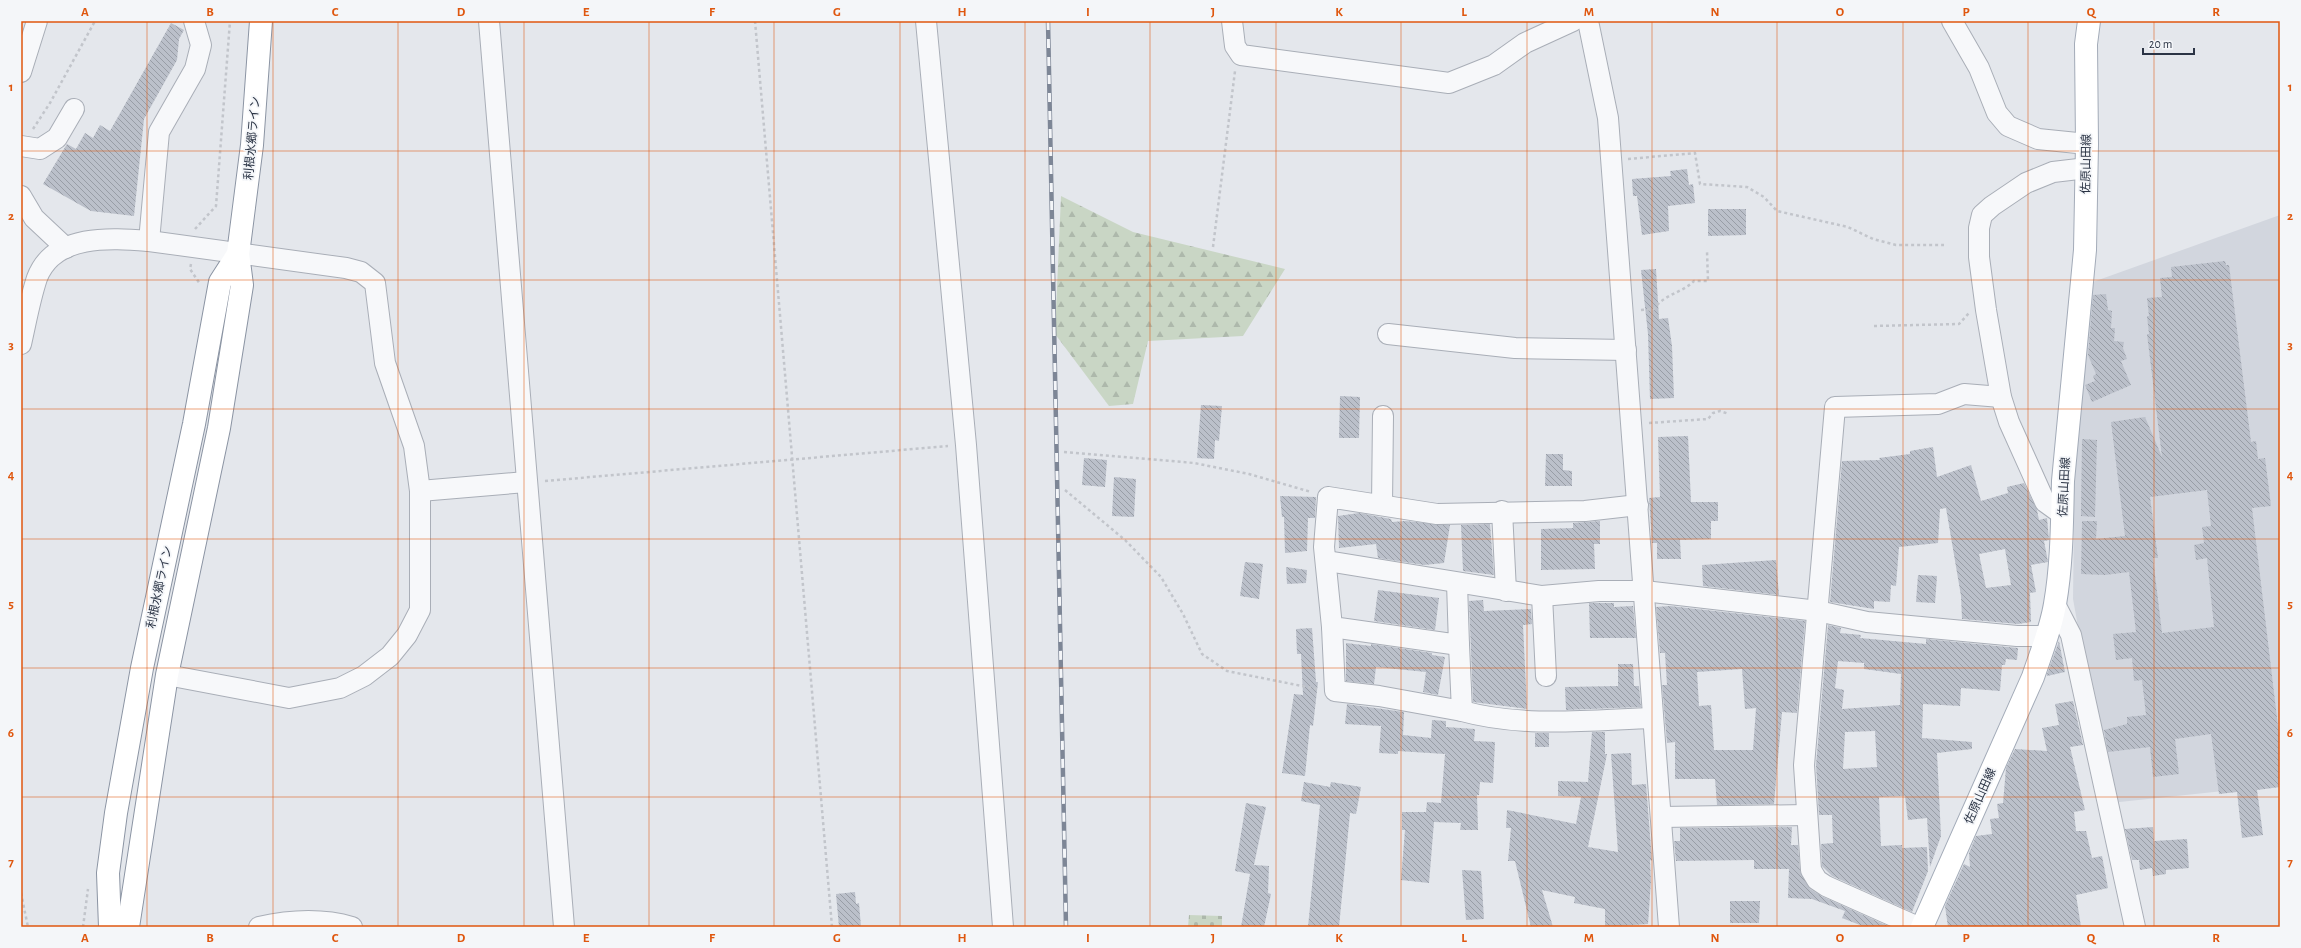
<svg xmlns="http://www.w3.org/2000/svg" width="2301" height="948" font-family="'Alegreya Sans','Noto Sans JP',sans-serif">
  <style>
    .built { fill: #d2d6de }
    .forest { fill: url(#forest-firs) }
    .cemetery { fill: url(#cemetery-stones) }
    .building { fill: url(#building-back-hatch); fill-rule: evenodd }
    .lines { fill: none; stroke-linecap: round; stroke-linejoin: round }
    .minor-casing { stroke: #a9aeb7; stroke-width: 22 }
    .major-casing { stroke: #a3abb8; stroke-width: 24 }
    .highway-casing { stroke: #8b94a3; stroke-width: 24 }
    .path { stroke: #c2c5cb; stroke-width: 2.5; stroke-dasharray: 3 3; stroke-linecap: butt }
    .minor { stroke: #f7f8fa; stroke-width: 20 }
    .major { stroke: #fff; stroke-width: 22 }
    .highway { stroke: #fff; stroke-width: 22 }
    .rail-casing { stroke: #7d8696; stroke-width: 4.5 }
    .rail { stroke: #f4f6f9; stroke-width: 3; stroke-dasharray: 9; stroke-linecap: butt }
    .grid { fill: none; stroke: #df570f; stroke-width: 1; stroke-opacity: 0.55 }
    .labels { text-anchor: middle; stroke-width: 3.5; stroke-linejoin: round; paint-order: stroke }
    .street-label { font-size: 12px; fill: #2b3445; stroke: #f4f6f9 }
    .neatline { fill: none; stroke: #df570f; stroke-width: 1.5 }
    .grid-label { font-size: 13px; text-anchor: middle; font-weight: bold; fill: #df570f }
  </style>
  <defs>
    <pattern id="forest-firs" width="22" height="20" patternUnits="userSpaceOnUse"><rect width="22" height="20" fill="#c9d6c5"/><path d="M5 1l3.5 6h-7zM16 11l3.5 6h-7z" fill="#adb8ab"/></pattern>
    <pattern id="cemetery-stones" width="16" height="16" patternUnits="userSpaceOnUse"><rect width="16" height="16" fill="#c9d6c5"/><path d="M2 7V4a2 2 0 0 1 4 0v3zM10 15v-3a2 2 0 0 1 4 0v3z" fill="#adb8ab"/></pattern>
    <pattern id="building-back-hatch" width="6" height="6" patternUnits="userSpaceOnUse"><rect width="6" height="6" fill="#bbc0ca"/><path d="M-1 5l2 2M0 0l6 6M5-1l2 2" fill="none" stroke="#989da6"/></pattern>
  </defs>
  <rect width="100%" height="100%" fill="#e4e7ec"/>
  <polygon class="built" points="2280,215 2280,785 2110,803 2073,599 2074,519 2072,475 2090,283"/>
  <polygon class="forest" points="1061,196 1133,232 1285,269 1243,336 1148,341 1133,404 1109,406 1055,334"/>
  <polygon class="cemetery" points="1189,915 1222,916 1222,927 1188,927"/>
  <g class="building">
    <polygon points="171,23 184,30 179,39 177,60 144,119 134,216 91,211 43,184 67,144 76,149 85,133 93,138 100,125 110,131"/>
    <polygon points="1687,169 1689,185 1693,184 1695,203 1668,206 1669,231 1642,235 1637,196 1633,196 1632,179 1671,176 1670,171"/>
    <polygon points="1708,209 1746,209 1746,235 1708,236"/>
    <path d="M2225,261L2226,265H2229L2251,442L2256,441L2258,459L2265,458L2271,506L2252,508L2280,743V787L2257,790L2263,835L2242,838L2237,792L2219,794L2211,734L2175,739L2179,774L2153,777L2150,747L2108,752L2104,730L2127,724V717L2146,715L2142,680L2134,681L2132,658L2116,660L2113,634L2136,632L2129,572L2105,575L2081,574L2082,521H2097L2096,539L2125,536L2111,422L2145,417L2162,457L2147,334H2149L2147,316H2149L2147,298L2162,297L2160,278L2172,277L2171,267ZM2207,490L2211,526L2202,527L2204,543L2194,545L2196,560L2207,558L2214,627L2162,633L2153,558H2158L2150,497Z"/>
    <polygon points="1656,269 1659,319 1668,318 1672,346 1674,398 1650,399 1648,334 1641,270"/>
    <polygon points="2106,294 2108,310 2112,311 2111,328 2115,328 2114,341 2124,342 2123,348 2127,359 2121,361 2131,385 2092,402 2085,385 2095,381 2093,376 2096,374 2088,355 2093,295"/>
    <polygon points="1340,396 1360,397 1359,438 1339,438"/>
    <polygon points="1201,405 1222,406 1219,441 1215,440 1214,459 1197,458"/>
    <polygon points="1688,436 1691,502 1718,502 1718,521 1711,521 1711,539 1680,540 1681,559 1657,559 1657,543 1652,543 1649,498 1660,497 1658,437"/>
    <polygon points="2082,439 2097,440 2095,517 2081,516"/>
    <path d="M1933,447L1937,477L1971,465L1981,501L2008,493L2007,487L2024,483L2037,510L2039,520L2047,518L2049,540L2044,541L2048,562L2031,565L2036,592L2030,593L2031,622L2018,624L1962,619L1961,596L1946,508L1940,509L1938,543L1899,547L1896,586L1891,585L1890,602L1874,601V609L1830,602L1842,461L1880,460L1879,458L1910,454V451ZM2005,549L2011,585L1986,588L1979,554Z"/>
    <polygon points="1546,454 1563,454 1563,470 1572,471 1572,486 1545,486"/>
    <polygon points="1084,458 1107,460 1105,487 1082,485"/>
    <polygon points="1114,477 1136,479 1134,517 1112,516"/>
    <polygon points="1280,496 1316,497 1315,518 1308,518 1307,551 1285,553 1284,517 1282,517"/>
    <polygon points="1359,513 1391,519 1392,522 1405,521 1450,525 1444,563 1424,565 1378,558 1376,544 1339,548 1338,516"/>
    <polygon points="1600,521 1600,544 1594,544 1595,569 1541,570 1541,529 1573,528 1573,523"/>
    <polygon points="1490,524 1494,575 1463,571 1461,525"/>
    <polygon points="1776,560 1779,595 1703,586 1702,565"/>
    <polygon points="1245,562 1263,564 1259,599 1240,596"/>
    <polygon points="1286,567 1307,570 1306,583 1287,584"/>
    <polygon points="1918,575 1937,576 1935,603 1916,602"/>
    <polygon points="1378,590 1439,598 1435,630 1374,621"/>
    <polygon points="1483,600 1484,611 1531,609 1532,624 1523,625 1527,709 1473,702 1469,601"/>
    <polygon points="1589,603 1614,603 1614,607 1633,606 1636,638 1590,638"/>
    <path d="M1670,606L1805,621L1797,713L1782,712L1774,804L1717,805L1715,779H1675V742L1667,743L1662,685H1667L1665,653H1660L1656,607ZM1742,669L1745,709L1756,708L1753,750H1714L1711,705L1699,706L1697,672Z"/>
    <path d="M1828,625L1841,628L1840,633L1861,635L1860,638L1926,644V639L2018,648L2017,660L2006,659L2005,665H2002L2000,691L1961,688L1960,706L1923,704L1922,738L1972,742V749L1937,753L1941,836L1930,867L1927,818L1908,820L1905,796L1879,797L1881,846L1902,845V848L1927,847L1928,871L1912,912L1832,876L1822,866L1821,844L1833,843L1832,815H1819L1816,765ZM1838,661L1864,663V669L1901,674L1900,705L1842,709L1844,690L1835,688ZM1875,731L1877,767L1843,769L1845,732Z"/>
    <polygon points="1312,628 1316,682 1318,682 1313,726 1310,725 1305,776 1282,773 1294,694 1303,695 1301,654 1297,654 1296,629"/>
    <polygon points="2059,641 2065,672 2047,676 2047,674"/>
    <polygon points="1346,643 1371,646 1371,644 1432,653 1432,655 1445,657 1438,695 1423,692 1426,672 1376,667 1374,684 1346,681"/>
    <polygon points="1618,664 1633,664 1634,686 1639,686 1641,707 1566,710 1565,687 1618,686"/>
    <polygon points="2073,701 2083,745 2070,747 2085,810 2074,812 2076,831 2086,831 2092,858 2102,856 2108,888 2076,895 2081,927 1948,927 1945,906 1964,864 1970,867 1969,853 1976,836 1992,834 1990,819 1999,818 1997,804 2003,803 2006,768 2015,749 2047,751 2042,728 2059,725 2055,704"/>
    <polygon points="1347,704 1404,712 1403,735 1431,738 1432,720 1446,721 1446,727 1475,729 1474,741 1495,742 1493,783 1480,782 1479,795 1477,795 1478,830 1460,830 1461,823 1434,822 1429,883 1401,880 1405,830 1402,830 1402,812 1426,812 1427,802 1441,803 1445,754 1398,751 1398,754 1379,753 1381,726 1345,724"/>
    <polygon points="1592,732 1605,732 1605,754 1607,754 1588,847 1618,852 1611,754 1631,753 1632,785 1646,784 1652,861 1650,860 1651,881 1648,924 1605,927 1605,909 1574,903 1575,897 1542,890 1553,927 1531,927 1515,861 1508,861 1511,828 1506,828 1507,810 1576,824 1581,797 1558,796 1558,781 1588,782"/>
    <rect x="1535" y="733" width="14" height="14"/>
    <polygon points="1304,782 1330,787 1331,782 1361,787 1356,814 1350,813 1339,927 1308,927 1320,805 1301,801"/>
    <polygon points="1246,803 1266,807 1254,865 1269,866 1268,893 1271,894 1264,927 1241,927 1250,874 1235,871"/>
    <polygon points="1792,827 1791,845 1798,845 1800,871 1810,889 1821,896 1890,927 1865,927 1842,918 1845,911 1812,899 1788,898 1789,869 1754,869 1754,860 1676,861 1674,841 1680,841 1680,828"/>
    <polygon points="2153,827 2154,841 2187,839 2189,868 2166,870 2166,874 2153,876 2152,868 2140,870 2139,860 2132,860 2125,829"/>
    <polygon points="1462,870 1481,871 1484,919 1466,920"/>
    <polygon points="855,892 856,904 859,903 861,927 839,927 836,894"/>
    <polygon points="1730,901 1760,901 1759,923 1730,923"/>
  </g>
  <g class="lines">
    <g class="minor-casing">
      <g id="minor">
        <polyline points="489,21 564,927"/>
        <polyline points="926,21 966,445 1003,927"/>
        <polyline points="1232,21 1235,46 1241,55 1449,83 1494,65 1525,43 1573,21"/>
        <polyline points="1588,21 1608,118 1669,927"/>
        <polyline points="1952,21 1979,68 1997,113 2008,126 2038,139 2087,144"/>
        <polyline points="21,72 37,21"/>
        <polyline points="21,146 40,149 57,138 74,109"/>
        <polyline points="21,196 34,218 66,248"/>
        <polyline points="149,241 159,132 195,69 201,45 194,21"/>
        <polyline points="1388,334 1515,348 1626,350"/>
        <path d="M21,344C26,322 30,299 37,278C54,233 112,238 149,241L346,268L361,272L375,283L385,363L414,446L420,491V610L407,635L390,656L364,676L340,688L289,698L167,675"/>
        <polyline points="420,491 526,482"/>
        <polyline points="1382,505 1383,416"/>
        <polyline points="1502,511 1506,591"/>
        <polyline points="2063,515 2045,502 2009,422 2001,397 1986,310 1979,257 1979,228 1982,215 1992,206 2026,183 2053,172 2087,168"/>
        <polyline points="1327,561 1542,596 1599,591 1644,591 1818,611 1867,622 2017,636 2047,636"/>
        <polyline points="1457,583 1459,645 1332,627 1324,547 1328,497 1437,514 1585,511 1638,505"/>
        <polyline points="1542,596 1546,676"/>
        <polyline points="2055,604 2071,635 2135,927"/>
        <polyline points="1332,627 1335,691 1379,696 1462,711 1459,645"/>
        <path d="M1462,711C1523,728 1591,720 1653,718"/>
        <polyline points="1661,817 1807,815"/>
        <path d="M259,927C290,920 321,918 352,927"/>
        <polyline points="1918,927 1826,886 1817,880 1811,870 1804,765 1835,407 1938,404 1964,394 2001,397"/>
      </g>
    </g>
    <g class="major-casing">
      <path id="major" d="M1922,927L2033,677C2041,653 2051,629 2055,604C2062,564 2062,522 2063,481L2085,250L2087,144L2086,44L2089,21"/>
    </g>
    <g class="highway-casing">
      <g id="highway">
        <polyline points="110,927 108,873 116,813 142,668 194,424 220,282 238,254"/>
        <polyline points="128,927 167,675 219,428 242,285 238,254 252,145 261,21"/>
      </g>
    </g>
    <g class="path">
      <polyline points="755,21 832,927"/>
      <polyline points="1667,21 1673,21"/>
      <polyline points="33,129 50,103 95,21"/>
      <polyline points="1628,159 1695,153 1700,184 1747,187 1764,197 1777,211 1848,227 1873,239 1896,245 1944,245"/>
      <polyline points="195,229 216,206 230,21"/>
      <polyline points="1213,247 1235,71"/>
      <polyline points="191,264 190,269 200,284"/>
      <path d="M1641,310L1654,309C1664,294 1682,293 1694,281H1708L1707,251"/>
      <polyline points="1874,326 1959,324 1969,313"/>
      <polyline points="1649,423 1708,419 1713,413 1720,411 1729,414"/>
      <polyline points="1064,452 1194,463 1249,474 1311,492"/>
      <polyline points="545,481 948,446"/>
      <polyline points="1065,490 1125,540 1161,577 1183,614 1202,654 1227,671 1317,689"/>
      <polyline points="21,893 28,927"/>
      <polyline points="83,927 88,889"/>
    </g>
    <use href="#minor" class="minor"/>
    <use href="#major" class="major"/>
    <use href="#highway" class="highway"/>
    <g class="rail-casing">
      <polyline id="rail" points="1048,21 1066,927"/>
    </g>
    <use href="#rail" class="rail"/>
  </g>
  <path class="grid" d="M147,21V927M273,21V927M398,21V927M524,21V927M649,21V927M774,21V927M900,21V927M1025,21V927M1150,21V927M1276,21V927M1401,21V927M1527,21V927M1652,21V927M1777,21V927M1903,21V927M2028,21V927M2154,21V927M21,151H2280M21,280H2280M21,409H2280M21,539H2280M21,668H2280M21,797H2280"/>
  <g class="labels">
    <g class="street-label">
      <text transform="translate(252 138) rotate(-85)" y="4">利根水郷ライン</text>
      <text transform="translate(2086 164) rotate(-89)" y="4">佐原山田線</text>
      <text transform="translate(2064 487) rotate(-87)" y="4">佐原山田線</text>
      <text transform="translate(159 587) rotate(-78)" y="4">利根水郷ライン</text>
      <text transform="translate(1980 796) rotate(-66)" y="4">佐原山田線</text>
    </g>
  </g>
  <rect width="2301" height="948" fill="none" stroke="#f4f6f9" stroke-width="44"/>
  <path d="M2143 48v6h51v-6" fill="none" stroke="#2b3445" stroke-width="2"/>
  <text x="2149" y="48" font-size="12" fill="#2b3445" stroke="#f4f6f9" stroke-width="3" paint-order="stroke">20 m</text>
  <rect x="22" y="22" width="2257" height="904" class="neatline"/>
  <g class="grid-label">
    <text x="85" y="16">A</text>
    <text x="210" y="16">B</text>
    <text x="335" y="16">C</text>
    <text x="461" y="16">D</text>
    <text x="586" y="16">E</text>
    <text x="712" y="16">F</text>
    <text x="837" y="16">G</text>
    <text x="962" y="16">H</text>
    <text x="1088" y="16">I</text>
    <text x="1213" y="16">J</text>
    <text x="1339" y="16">K</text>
    <text x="1464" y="16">L</text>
    <text x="1589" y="16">M</text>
    <text x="1715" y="16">N</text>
    <text x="1840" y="16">O</text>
    <text x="1966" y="16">P</text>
    <text x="2091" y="16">Q</text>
    <text x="2216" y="16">R</text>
    <text x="11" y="91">1</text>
    <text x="2290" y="91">1</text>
    <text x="11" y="220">2</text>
    <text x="2290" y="220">2</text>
    <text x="11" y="349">3</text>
    <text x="2290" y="349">3</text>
    <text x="11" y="479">4</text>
    <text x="2290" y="479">4</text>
    <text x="11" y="608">5</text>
    <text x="2290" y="608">5</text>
    <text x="11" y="737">6</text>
    <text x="2290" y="737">6</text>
    <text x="11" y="866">7</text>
    <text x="2290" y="866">7</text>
    <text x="85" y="942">A</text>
    <text x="210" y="942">B</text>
    <text x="335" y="942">C</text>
    <text x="461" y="942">D</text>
    <text x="586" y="942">E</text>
    <text x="712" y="942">F</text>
    <text x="837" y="942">G</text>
    <text x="962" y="942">H</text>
    <text x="1088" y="942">I</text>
    <text x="1213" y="942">J</text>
    <text x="1339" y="942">K</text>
    <text x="1464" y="942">L</text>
    <text x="1589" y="942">M</text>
    <text x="1715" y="942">N</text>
    <text x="1840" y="942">O</text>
    <text x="1966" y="942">P</text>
    <text x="2091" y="942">Q</text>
    <text x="2216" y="942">R</text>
  </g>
</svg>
